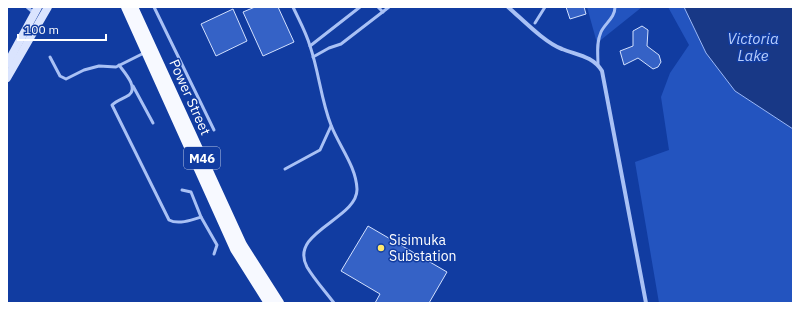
<svg xmlns="http://www.w3.org/2000/svg" width="800" height="310" font-family="'IBM Plex Sans',sans-serif">
  <style>
    .green { fill: #2354bf }
    .water { fill: #183886; stroke: #9bb9f8 }
    .building { fill: #3562c6; stroke: #d2e0fe }
    .lines { fill: none; stroke-linecap: round; stroke-linejoin: round }
    .lane { stroke: #a9c1f5; stroke-width: 3 }
    .street { stroke: #a9c1f5; stroke-width: 4 }
    .secondary { stroke: #dae4fe; stroke-width: 8 }
    .primary { stroke: #f7f9ff; stroke-width: 10 }
    .poi-dot { fill: #ffe96d; stroke: #113ca1; stroke-width: 1.5 }
    .labels { text-anchor: middle; stroke-width: 3; stroke-linejoin: round; paint-order: stroke }
    .shield { fill: #113ca1; stroke: #b8c4e3; stroke-width: 1 }
    .shield-label { font-size: 13px; font-weight: bold; fill: #fff }
    .street-label { font-size: 14px; fill: #fff; stroke: #113ca1 }
    .poi-label { font-size: 14px; fill: #fff; stroke: #113ca1; text-anchor: start }
    .water-label { font-size: 15px; font-style: italic; fill: #b6ccfb; stroke: #113ca1 }
  </style>
  <rect width="100%" height="100%" fill="#113ca1"/>
  <g class="green">
    <polygon points="587,7 642,7 597,43"/>
    <polygon points="668,7 684,7 706,53 735,91 793,129 793,303 659,303 635,162 669,150 661,97 670,73 689,45"/>
  </g>
  <polygon class="water" points="684,7 793,7 793,129 735,91 706,53"/>
  <g class="building">
    <polygon points="255,7 278,7 294,42 263,56 243,12"/>
    <polygon points="566,7 584,7 586,14 570,19"/>
    <polygon points="233,9 247,41 216,56 201,24"/>
    <polygon points="642,26 648,30 647,46 659,55 661,62 658,67 653,69 638,58 624,65 620,51 633,46 633,31"/>
    <polygon points="368,226 447,272 429,303 375,303 380,294 341,271"/>
  </g>
  <g class="lines">
    <g class="lane">
      <polyline points="27,7 34,13"/>
      <polyline points="154,7 214,130"/>
      <path d="M293,7C299,20 306,32 310,46C319,72 321,100 331,125C339,146 356,166 357,189C358,219 288,232 307,267C314,279 325,291 334,303"/>
      <polyline points="378,7 383,12"/>
      <polyline points="535,23 545,7"/>
      <polyline points="310,46 360,7"/>
      <polyline points="50,57 60,76 66,79 84,70 99,66 116,67 144,53"/>
      <polyline points="313,57 329,48 341,44 389,7"/>
      <path d="M119,65C124,72 139,88 129,95C123,99 117,100 112,105L169,220C178,225 192,220 201,217L191,192L182,190"/>
      <path d="M598,65C598,54 596,43 601,32C605,23 615,18 615,7"/>
      <polyline points="133,86 153,123"/>
      <polyline points="285,169 320,150 331,126"/>
      <polyline points="201,217 217,245 214,254"/>
    </g>
    <path class="street" d="M508,7C522,19 545,43 562,49C577,55 593,56 602,71L646,303"/>
    <g class="secondary">
      <polyline points="7,64 38,7"/>
      <polyline points="7,78 48,7"/>
    </g>
    <g class="primary">
      <polyline points="126,7 235,249 269,303"/>
      <polyline points="133,7 242,245 279,303"/>
    </g>
  </g>
  <circle class="poi-dot" cx="381" cy="248" r="4"/>
  <g class="labels">
    <rect class="shield" x="184" y="147" width="36" height="22" rx="3"/>
    <g class="shield-label">
      <text x="202" y="163">M46</text>
    </g>
    <g class="street-label">
      <text transform="translate(190 97) rotate(66)" y="5">Power Street</text>
    </g>
    <g class="poi-label">
      <text x="389" y="245">Sisimuka<tspan x="389" dy="16">Substation</tspan></text>
    </g>
    <g class="water-label">
      <text x="753" y="44">Victoria<tspan x="753" dy="17">Lake</tspan></text>
    </g>
  </g>
  <rect width="800" height="310" fill="none" stroke="#ffffff" stroke-width="16"/>
  <path d="M18 34v6h88v-6" fill="none" stroke="#ffffff" stroke-width="2"/>
  <text x="24" y="34" font-size="12" fill="#ffffff" stroke="#113ca1" stroke-width="3" paint-order="stroke">100 m</text>
</svg>
